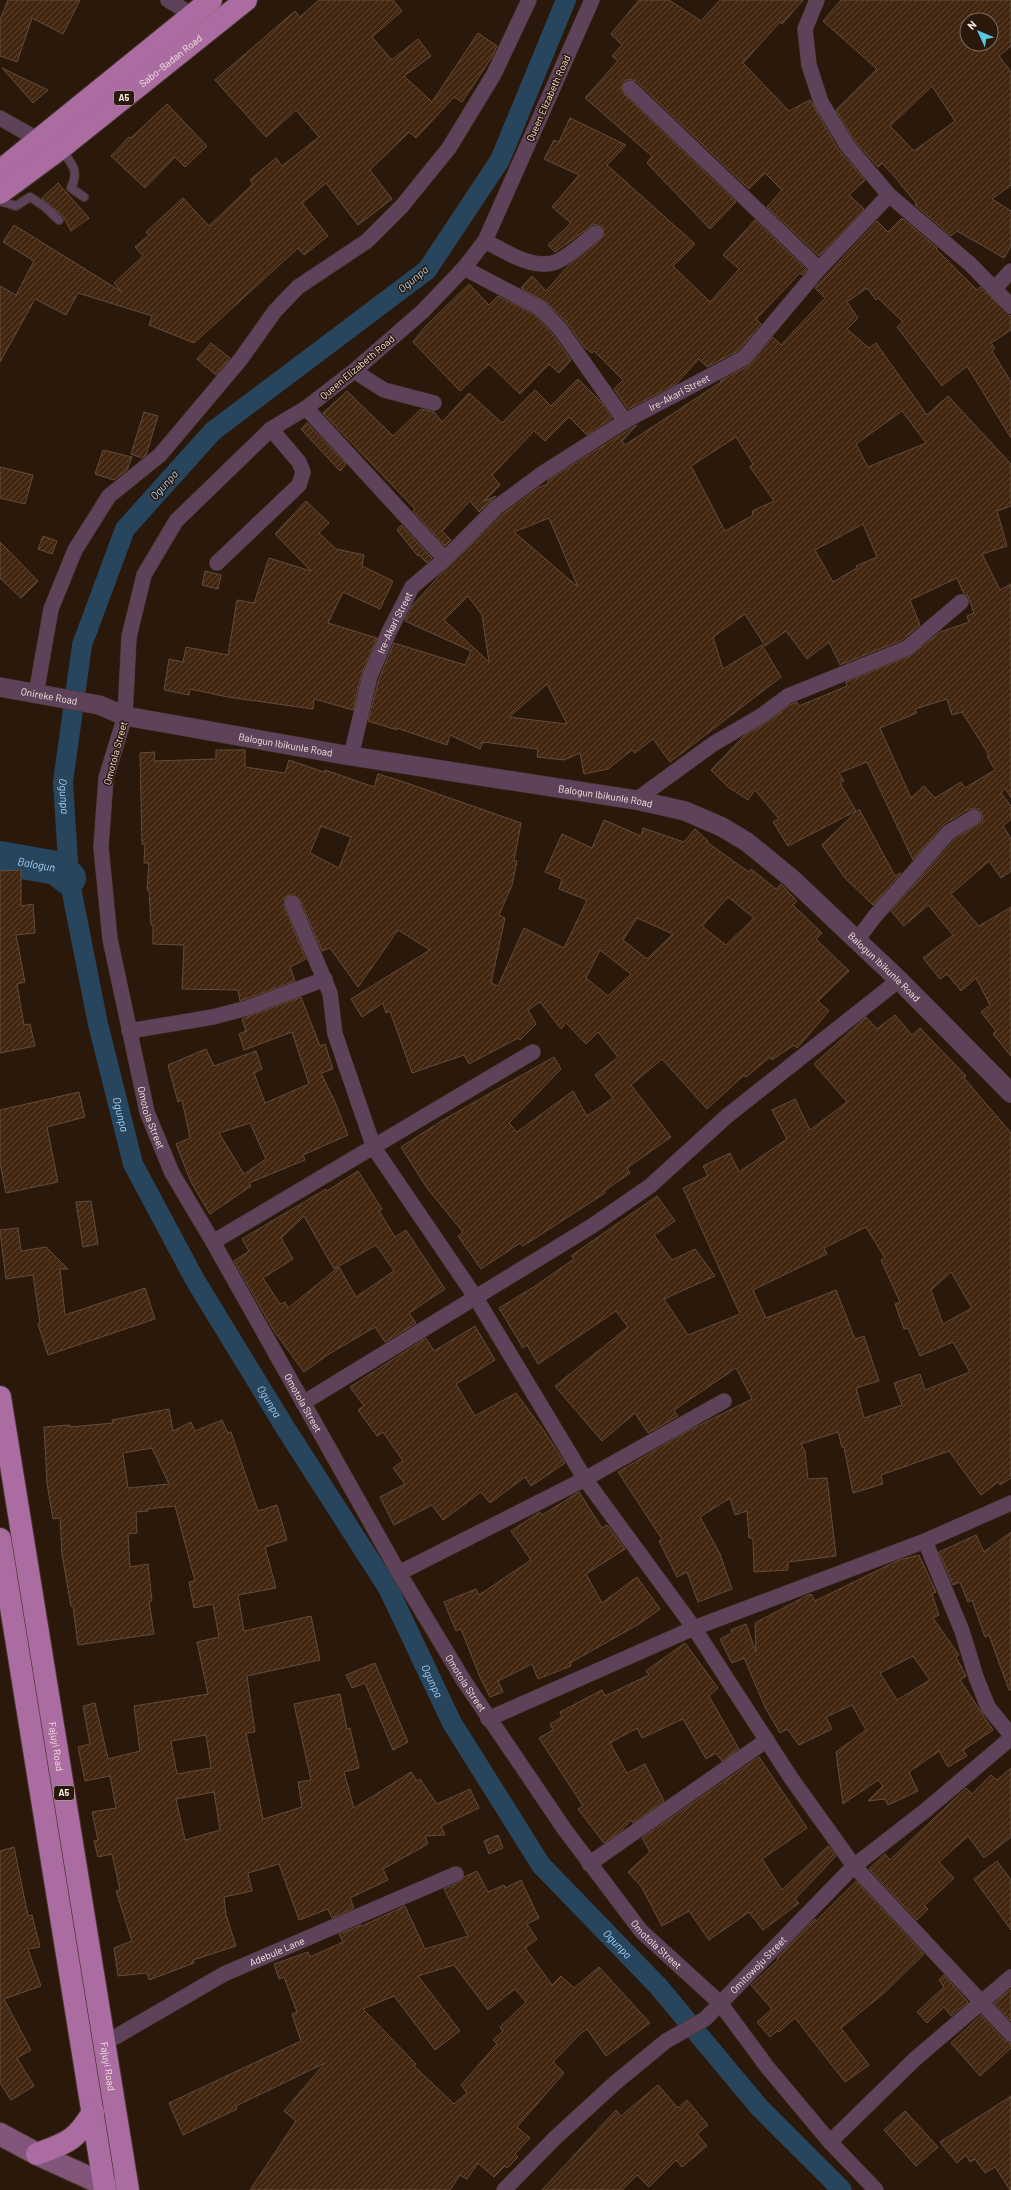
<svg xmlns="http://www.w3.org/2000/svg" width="1011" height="2190" font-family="Barlow,sans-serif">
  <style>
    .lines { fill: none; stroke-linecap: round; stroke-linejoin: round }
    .canal { stroke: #27455d; stroke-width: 20 }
    .river { stroke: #27455d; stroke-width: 34 }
    .building { fill: url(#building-hatch); stroke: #614c3d; fill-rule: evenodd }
    .service-casing { stroke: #463529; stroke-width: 10 }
    .minor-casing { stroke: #463529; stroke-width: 16 }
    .tertiary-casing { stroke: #463529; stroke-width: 20 }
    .secondary-casing { stroke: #463529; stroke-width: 24 }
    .trunk-casing { stroke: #463529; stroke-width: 24 }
    .service { stroke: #5d4259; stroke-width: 8 }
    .minor { stroke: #5d4259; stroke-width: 15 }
    .tertiary { stroke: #5d4259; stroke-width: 19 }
    .secondary { stroke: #81567a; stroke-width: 22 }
    .trunk { stroke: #aa6ca1; stroke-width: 22 }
    .labels { text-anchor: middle; stroke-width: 3; stroke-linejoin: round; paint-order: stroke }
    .shield { fill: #2a180b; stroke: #b7a99f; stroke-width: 1 }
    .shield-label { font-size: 9px; font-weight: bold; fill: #f4e7de }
    .street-label { font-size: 10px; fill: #f4e7de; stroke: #2a180b }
    .water-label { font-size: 11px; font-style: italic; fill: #a6d0f5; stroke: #2a180b }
  </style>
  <defs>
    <pattern id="building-hatch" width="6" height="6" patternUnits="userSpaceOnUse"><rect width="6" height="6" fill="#42260f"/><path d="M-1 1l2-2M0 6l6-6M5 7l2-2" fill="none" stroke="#5e4632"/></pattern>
  </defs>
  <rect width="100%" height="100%" fill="#2a180b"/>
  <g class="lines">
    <path class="canal" id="s1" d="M566,0L500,160L427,270L213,431L125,529L82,645L63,782L69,878L98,1024L133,1164L195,1280L286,1429L388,1588L452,1723L541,1865L658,1986L759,2107L842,2190"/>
    <path class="river" id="s2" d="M0,858L56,868L69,878"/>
  </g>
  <g class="building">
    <polygon points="8,0 80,0 63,34 32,18 17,62 0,56 0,20"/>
    <polygon points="319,0 393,0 402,11 372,37 392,60 418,39 431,56 404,76 432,102 478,33 497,46 492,57 462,102 454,97 416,138 409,132 370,170 392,199 358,225 326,183 302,203 328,236 304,255 298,248 194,343 149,325 152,316 78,293 66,315 35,299 0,362 0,286 16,295 34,261 3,242 14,225 122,292 114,283 143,256 135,247 149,235 146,232 158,221 183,198 209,226 253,184 250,180 276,158 282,166 319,137 296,110 266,137 215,80 295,11 300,17"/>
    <polygon points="639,0 669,0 701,21 720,0 803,0 782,24 780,22 743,63 789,111 810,100 838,149 865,180 849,195 864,209 819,256 767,207 782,190 765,173 749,189 636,81 628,79 623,82 621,90 624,94 736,202 710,229 647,163 652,156 585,98 618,61 612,56 622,45 611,34"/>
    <path d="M841,0H1011V46L999,56L1011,72V185L992,199L1011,211V246L1004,258L957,231L951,236L915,205L916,203L894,176L882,163L878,167L853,139L836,110L877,69L823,21ZM967,20H991V44H967ZM932,86L955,121L914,151L890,126Z"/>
    <polygon points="2,68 48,90 33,103"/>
    <polygon points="167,104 207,146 185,167 175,157 145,188 111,156 129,137 131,138"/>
    <polygon points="570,118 626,145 607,165 695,244 673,266 710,302 739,269 723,255 755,220 807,270 802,275 800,273 756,319 761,324 738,351 707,367 699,359 676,384 628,409 614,389 623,380 594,351 592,353 584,347 568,324 546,302 521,288 532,276 546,291 568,266 604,236 603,227 594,224 555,252 548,245 571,223 552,207 579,175 544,159 554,140 559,142"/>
    <polygon points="58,183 89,218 71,231 63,216 42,198"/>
    <path d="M902,218L937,248L936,249L977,290L980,287L1011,316V330L991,343L995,348L992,351L1011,382V438L967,366L942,386L897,327L903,322L878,298L876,300L867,288L847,302L858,318L847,329L869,348L876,343L927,415L948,396L1011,464V506L997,511L1007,546L982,554L1000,590L1011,584V798L1005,788L1001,793L1011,806V819L1003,826L1011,839V871L1001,878L989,861L951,894L979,926L1011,907V1056L993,1034L996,1031L981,1012L990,1005L976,978L961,991L947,974L940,979L923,958L953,935L928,905L904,926L891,911L955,839L982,822L983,816L979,809H969L944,824L913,860L867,762L839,773L844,781L840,783L856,811L788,846L773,822L779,819L755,790L748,800L728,787L711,770L744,736L766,723L792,704L797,702L799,706L847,686L846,682L910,656L940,632L969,622L967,616L974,613L968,596L964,594L957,578L910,600L920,625L902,640L840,665L829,642L807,659L786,631L765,646L745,614L713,637L723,669L762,645L781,677L670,762L653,739L635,753L632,750L608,769L584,774L580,753L564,760L537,757L538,749L483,742L480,749L450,735L447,745L397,728V730L368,721L379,679L394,643L465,665L471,651L405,621L412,606L439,576L503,514L538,488L548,484V480L630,429L637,425L622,441L625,445L721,382L720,381L748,366L773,337L781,345L825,298L815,288L877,221L888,232ZM902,411L926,443L868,467L856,444ZM736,437L753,464L750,467L774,501L752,511L753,515L725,531L691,466ZM549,518L578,587L514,532ZM863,524L877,557L856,566L857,568L833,582L815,550ZM468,596L482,615L489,662L444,620ZM547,684L567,724L509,717ZM947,699L952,715L962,712L989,755L987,756L995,770L965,788L961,782L935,798L924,786L911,798L880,728L917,713L915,709Z"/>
    <polygon points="469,284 489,305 498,296 535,315 554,336 571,360 559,373 549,364 520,394 489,364 460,391 413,342 425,327"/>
    <polygon points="211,343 230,358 216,375 197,359"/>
    <polygon points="578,379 601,402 612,418 587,435 569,417 545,441 534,431 492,475 500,485 484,501 496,496 479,512 470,501 442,531 451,540 445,546 413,511 415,509 323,413 347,391 393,436 421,409 434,412 442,422 469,393 502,423 535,390 551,406"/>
    <polygon points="144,412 158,416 146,455 142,458 131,454"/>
    <polygon points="307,423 346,464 340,471 301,429"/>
    <polygon points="103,450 132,457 127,470 114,480 95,474"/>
    <polygon points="0,467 33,475 25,504 0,498"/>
    <polygon points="306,501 329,523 319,533 336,549 364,555 362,566 393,581 380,609 343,592 328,623 377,638 362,673 353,710 314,699 313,709 228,697 190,689 189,695 164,690 169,659 183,662 186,647 228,655 237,600 254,603 269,558 311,571 275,534"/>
    <polygon points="401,525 432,558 427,563 419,555 418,556 397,530"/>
    <polygon points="43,536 57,541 52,554 38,549"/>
    <polygon points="0,542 38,581 21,598 0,578"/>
    <polygon points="205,571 221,575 218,589 202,585"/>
    <path d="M216,750H245V767L285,773L289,760L324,772L325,770L374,787L378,774L404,782L521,823L514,861H517L512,885L499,915L505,918L491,983L498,986L524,928L564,948L587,900L559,889L562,879L545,872L562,834L592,848L604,820L641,836L643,828L684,842L695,829L708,841L707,842L733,861L749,872L751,869L776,889L781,884L797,901L793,905L822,933L816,939L849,971L818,1001L829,1011L797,1048L794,1045L772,1060L770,1057L746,1077L744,1075L707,1109L662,1059L631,1085L671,1137L627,1168L630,1173L604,1191L605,1193L523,1246L520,1243L481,1269L458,1236L463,1232L427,1188L401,1147L443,1120L554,1057L561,1069L509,1123L517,1132L573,1091L587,1116L613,1098L595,1075L618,1057L598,1032L586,1044L566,1023L561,1029L540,1002L528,1010L536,1024L520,1040L518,1038L469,1064L464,1055L412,1073L390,1011L386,1013L383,1003L362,1017L351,999L430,950L398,930L358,987L330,948L322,951L300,900L293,894L285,897L284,906L306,959L290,967L295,981L240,1001L238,990L182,989L184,945L153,944V925H151L149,890H147L149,863H144L145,844H142L140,753L155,752L154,761L216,759ZM321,826L351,837L339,868L310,853ZM728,897L754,918L726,945L702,926ZM637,918L673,934L647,959L623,940ZM600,950L631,974L608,996L586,978Z"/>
    <polygon points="859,809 895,876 901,873 873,905 845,878 822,845"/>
    <polygon points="21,870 21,906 33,904 35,933 16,935 25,982 17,984 24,1025 30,1024 35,1046 0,1053 0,871"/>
    <path d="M301,997L320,1046L325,1044L333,1069L321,1073L335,1102L348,1135L303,1155L305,1160L249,1183L251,1186L210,1214L191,1182L176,1144L190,1138L182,1100L178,1102L168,1065L206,1049L214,1066L256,1051L262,1069L254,1073L265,1103L309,1084L292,1032L244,1050L239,1034L246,1031L242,1019ZM250,1123L266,1159L244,1174L219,1133Z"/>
    <path d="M895,1015L912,1035L920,1028L966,1076L964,1078L1011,1133V1478L1000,1485L998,1482L981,1495L949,1451L881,1475L883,1484L853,1493L844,1447H842L838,1432L801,1444L805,1451L808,1479L827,1478L836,1556L788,1562V1570L754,1572L753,1538H749L747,1511L735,1515L730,1498L700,1517L720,1554L732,1589L698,1602L687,1572L677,1577L659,1541L662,1539L618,1472L688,1431L752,1399L736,1368L674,1410L678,1416L648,1433L635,1413L602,1441L555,1386L628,1327L616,1311L538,1364L527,1345L523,1348L499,1308L537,1285L574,1259L571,1256L657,1196L675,1221L654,1235L672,1260L695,1249L715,1276L664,1299L688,1335L740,1314L683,1188L708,1176L703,1166L730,1153L739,1172L787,1139L772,1110L795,1099L810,1130L847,1102L814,1064L866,1017L877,1029ZM866,1227L885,1258L881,1260L900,1302L895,1304L904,1329L908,1328L920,1356L953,1342L970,1372L925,1390L920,1374L894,1383L902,1405L864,1418L856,1388L879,1381L864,1336L855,1339L836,1290L766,1318L753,1290L827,1254L824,1248ZM951,1272L972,1308L943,1324L931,1290Z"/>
    <polygon points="79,1092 85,1117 47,1127 58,1182 6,1193 0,1163 0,1110"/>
    <path d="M358,1171L382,1209L379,1211L395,1237L406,1230L445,1289L409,1313L416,1323L385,1342L375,1327L329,1354L304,1372L274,1331L234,1261L249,1251L242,1239L326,1189L327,1191ZM304,1216L334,1269L376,1245L394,1271L356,1297L339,1267L288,1308L285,1302L280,1304L263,1278L293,1259L281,1238Z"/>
    <polygon points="91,1201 98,1244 83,1247 76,1202"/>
    <polygon points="18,1228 21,1251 46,1247 68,1269 60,1269 65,1315 145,1288 155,1319 48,1355 38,1324 40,1323 33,1275 6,1279 0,1230"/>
    <polygon points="475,1326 495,1360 456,1384 475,1416 516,1393 544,1431 565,1463 531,1486 525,1477 490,1503 481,1492 443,1520 432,1505 394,1525 380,1497 405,1484 393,1468 403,1461 383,1432 377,1436 358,1410 364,1406 350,1387 426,1338 434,1351"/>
    <path d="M169,1409L173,1431L191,1422L195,1431L222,1420L228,1433L231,1432L258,1511L277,1505L287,1540L265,1547L276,1588L238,1595L244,1631L311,1616L320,1660L247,1676L255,1732L246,1733L263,1819L302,1807L298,1782L311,1780L294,1704L340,1694L347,1729L350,1728L359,1768L344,1772L354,1808L411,1772L417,1781L420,1779L437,1804L470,1789L479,1808L441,1826L445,1835L425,1836L428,1844L383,1869L388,1880L350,1898L354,1908L332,1918L328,1909L299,1920L279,1864L248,1873L252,1891L224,1897L226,1915L236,1946L193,1960L194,1963L149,1980L147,1973L118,1976L114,1948L132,1941L116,1891L120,1890L112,1854L98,1857L94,1841L98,1840L92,1812L116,1808L110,1776L85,1781L78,1747L90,1744L83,1706L95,1703L108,1759L140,1751L134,1706L208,1694L197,1642L219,1637L213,1604L194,1608L189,1582L195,1581L175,1506L148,1509V1511L136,1512L137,1533L128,1534L130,1567L148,1564L152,1601H149L154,1634L78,1645L73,1606H71L62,1554L60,1518L53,1519L47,1483L44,1427L70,1425V1427L113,1423L112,1420ZM152,1448L169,1484L128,1488L123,1453ZM206,1735L211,1768L177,1774L171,1741ZM214,1792L220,1830L185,1840L176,1799Z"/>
    <polygon points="579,1492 602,1528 607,1525 625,1549 586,1574 602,1603 637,1577 660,1609 639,1624 570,1663 571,1666 538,1679 532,1664 498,1681 503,1692 490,1697 480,1677 461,1629 456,1631 444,1602 476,1589 479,1595 531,1560 511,1531 540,1512 542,1515"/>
    <polygon points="1011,1532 1011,1690 1009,1690 989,1635 985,1637 972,1600 968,1602 960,1582 953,1585 939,1552 976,1535 984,1552"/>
    <path d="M919,1555L936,1592L932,1594L939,1615L933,1618L959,1655L956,1657L966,1676L960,1680L993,1730L963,1750L967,1756L948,1767L939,1751L909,1772L918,1791L888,1805L885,1799L868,1801L883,1786L878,1780L843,1804L836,1752L866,1730L852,1705L826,1717L832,1729L799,1745L787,1729L780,1733L765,1707L744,1658L732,1663L720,1639L732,1633L731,1630L746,1624L756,1652L755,1623L808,1595L811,1594L815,1601L899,1560ZM913,1656L930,1680L897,1700L880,1673Z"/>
    <polygon points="685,1643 718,1688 709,1696 739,1749 722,1761 716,1753 706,1759 683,1719 642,1738 637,1728 610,1743 627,1773 645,1764 664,1801 633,1823 631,1820 622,1830 604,1843 578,1809 583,1806 539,1738 553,1730 550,1724 562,1717 560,1712 602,1690 605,1696 649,1675 646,1671"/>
    <polygon points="375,1663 408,1742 393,1750 365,1683 352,1688 346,1675"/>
    <polygon points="759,1757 807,1828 762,1859 782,1890 828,1846 836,1856 795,1899 799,1903 763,1930 749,1912 709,1940 689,1911 662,1926 641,1886 628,1872 650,1852 642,1838"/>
    <polygon points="1011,1768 1011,1837 984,1858 968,1836 939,1862 954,1878 924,1906 928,1909 917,1920 869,1869 885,1854 890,1860 966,1788 972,1794 991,1775 997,1780"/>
    <polygon points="498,1835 503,1848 489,1854 484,1841"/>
    <polygon points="14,1847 28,1916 32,1915 40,1947 28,1949 41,1986 4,1999 31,2050 17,2058 34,2086 11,2100 0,2083 0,1851"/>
    <polygon points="997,1861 1011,1880 1011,1930 974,1879"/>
    <path d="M477,1871L488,1892L504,1885L505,1888L521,1880L539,1918L527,1924L537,1939L525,1948L552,1985L561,1976L574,1988L599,1967L650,2023L606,2056L587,2029L579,2035L553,2062L564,2073L517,2127L530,2138L515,2154L518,2157L507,2168L505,2166L494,2177L478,2163L467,2179L460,2175L450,2190H250L296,2121L284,2111L325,2063L236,2106L237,2109L183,2135L169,2103L301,2041L292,2014L297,2012L284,1977L279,1979L274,1964L308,1952L310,1957L343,1942L339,1934L361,1925L362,1926L405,1906L425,1949L468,1936L444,1889L460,1882L464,1877ZM454,1965L488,2010L515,1989L526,2002L500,2027L503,2031L493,2040L497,2044L461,2085L467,2093L454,2104L414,2066L416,2064L363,2009L394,1996L435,2050L460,2031L418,1976Z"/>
    <polygon points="856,1881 924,1954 884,1993 841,2028 869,2065 845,2082 795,2018 779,2032 777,2031 770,2037 757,2022 772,2009 751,1985 778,1960 777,1958 815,1919 816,1921"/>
    <polygon points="944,1975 968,2002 951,2016 944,2007 927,2023 917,2012 944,1987 939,1980"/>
    <polygon points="1011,1989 1011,2021 994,2003"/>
    <polygon points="981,2015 1004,2040 1011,2043 1011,2048 980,2076 951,2043"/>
    <polygon points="658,2085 678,2108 687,2100 708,2125 697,2134 707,2146 682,2167 676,2160 649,2187 637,2175 622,2190 542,2190 616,2110 621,2116"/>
    <polygon points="1011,2096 1011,2190 1010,2190 995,2167 985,2173 975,2159 970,2162 966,2155 957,2163 940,2142"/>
    <polygon points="905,2111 938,2147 916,2166 884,2130"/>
  </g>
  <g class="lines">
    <g class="service-casing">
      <g id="service">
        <path d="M61,148C71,164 80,170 71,188L84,197"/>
        <polyline points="0,201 16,206 30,197 44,206 59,220"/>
      </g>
    </g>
    <g class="minor-casing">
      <g id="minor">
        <polyline points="168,0 193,15"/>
        <path id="s3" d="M592,0L485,241L464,268L423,311L354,371L306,408L271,429L176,521L144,575L129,637L125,716L106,778L101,847L110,939L147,1112L172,1173L213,1242L399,1573L464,1681L565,1830L641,1931L720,2003L768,2068L830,2142L876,2190"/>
        <polyline points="630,88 819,269"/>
        <polyline points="0,118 39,140"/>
        <polyline points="889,195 970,264 1011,306"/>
        <path d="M485,241C505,251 535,272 558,261C572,254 584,242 596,233"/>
        <polyline points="464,268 540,308 561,330 625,421"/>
        <polyline points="995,288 1011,271"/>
        <polyline points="354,371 384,390 434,403"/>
        <polyline points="306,408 445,559"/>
        <polyline points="217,563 299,485 303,472 299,462 271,429"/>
        <polyline points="36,694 51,609 75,550 109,496 160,455 240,360 275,311 298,287 367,241 402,206 449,148 494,74 529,0"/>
        <path id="s4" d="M351,756L370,676L389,632L412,587L445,559L497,507L543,473L625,421L744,358L819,269L889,195L846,144L821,102L809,65L805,29L817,0"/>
        <polyline points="636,800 713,744 761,716 788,696 907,648 961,602"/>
        <polyline points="292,903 330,993 335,1034 374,1148 476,1298 585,1479 694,1628 791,1778 854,1866 1011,2034"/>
        <polyline points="857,940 875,916 949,832 974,817"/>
        <polyline points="129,1031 213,1017 247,1008 325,979"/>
        <polyline points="213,1242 533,1052"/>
        <polyline points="303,1403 592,1226 650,1186 727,1116 899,980"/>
        <polyline points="925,1541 962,1631 976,1677 988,1707 1011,1735"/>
        <polyline points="399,1573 585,1479 724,1401"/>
        <polyline points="488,1719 694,1628 925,1541 1011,1503"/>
        <polyline points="589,1864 767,1740"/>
        <path id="s5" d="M105,2043L224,1974L456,1874"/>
        <polyline points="830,2142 915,2059 1011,1977"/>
        <path id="s6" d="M504,2190L555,2138L615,2083L666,2041L705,2019L854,1866L926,1810L1011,1738"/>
      </g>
    </g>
    <g class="tertiary-casing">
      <g id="tertiary">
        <path id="s7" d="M0,687L99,705L125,716L351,756L636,800L685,811L722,827L747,842L791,878L899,980L1011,1093"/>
      </g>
    </g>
    <g class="secondary-casing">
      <polyline id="secondary" points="0,2134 37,2154 116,2190"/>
    </g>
    <g class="trunk-casing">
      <g id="trunk">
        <polyline points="0,171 211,0"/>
        <path id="s8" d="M0,193L61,148L246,0"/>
        <path id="s9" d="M0,1397L128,2190"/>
        <polyline points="0,1539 105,2190"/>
        <path d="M37,2154C66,2143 76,2141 93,2112"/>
      </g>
    </g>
    <use href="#service" class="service"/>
    <use href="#minor" class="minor"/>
    <use href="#tertiary" class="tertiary"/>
    <use href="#secondary" class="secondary"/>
    <use href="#trunk" class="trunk"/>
  </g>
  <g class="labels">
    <g class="shield">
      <rect x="114" y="91" width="20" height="14" rx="3"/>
      <rect x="54" y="1786" width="20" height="14" rx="3"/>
    </g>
    <g class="shield-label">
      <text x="124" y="101">A5</text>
      <text x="64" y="1796">A5</text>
    </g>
    <g class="street-label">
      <text dy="4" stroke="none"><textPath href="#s8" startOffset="216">Sabo-Badan Road</textPath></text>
      <text transform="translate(548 98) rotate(-66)" y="4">Queen Elizabeth Road</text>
      <text transform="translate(357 367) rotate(-40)" y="4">Queen Elizabeth Road</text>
      <text dy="4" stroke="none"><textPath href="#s4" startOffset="513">Ire-Akari Street</textPath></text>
      <text dy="4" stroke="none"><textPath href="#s4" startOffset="141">Ire-Akari Street</textPath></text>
      <text dy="4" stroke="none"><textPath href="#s7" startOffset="50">Onireke Road</textPath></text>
      <text dy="4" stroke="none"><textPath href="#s7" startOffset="292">Balogun Ibikunle Road</textPath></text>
      <text transform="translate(115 753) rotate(-75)" y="4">Omotola Street</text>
      <text dy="4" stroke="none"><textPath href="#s7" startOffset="616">Balogun Ibikunle Road</textPath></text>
      <text dy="4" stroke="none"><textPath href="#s7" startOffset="952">Balogun Ibikunle Road</textPath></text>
      <text dy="4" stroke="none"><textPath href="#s3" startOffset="1298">Omotola Street</textPath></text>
      <text dy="4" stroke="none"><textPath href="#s3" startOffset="1622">Omotola Street</textPath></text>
      <text dy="4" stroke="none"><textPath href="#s3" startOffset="1946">Omotola Street</textPath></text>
      <text dy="4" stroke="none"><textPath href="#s9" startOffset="354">Fajuyi Road</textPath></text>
      <text dy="4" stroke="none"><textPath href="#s3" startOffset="2270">Omotola Street</textPath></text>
      <text dy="4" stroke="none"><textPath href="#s5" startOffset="195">Adebule Lane</textPath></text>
      <text dy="4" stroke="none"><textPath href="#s6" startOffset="341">Omitowoju Street</textPath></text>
      <text dy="4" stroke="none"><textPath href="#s9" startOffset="678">Fajuyi Road</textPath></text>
    </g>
    <g class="water-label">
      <text transform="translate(413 279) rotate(-40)" y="4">Ogunpa</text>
      <text transform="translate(164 485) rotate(-48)" y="4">Ogunpa</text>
      <text dy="4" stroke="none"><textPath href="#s1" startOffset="981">Ogunpa</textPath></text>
      <text dy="4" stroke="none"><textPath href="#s2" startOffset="37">Balogun</textPath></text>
      <text dy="4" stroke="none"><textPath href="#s1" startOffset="1305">Ogunpa</textPath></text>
      <text dy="4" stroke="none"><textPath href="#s1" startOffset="1630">Ogunpa</textPath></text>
      <text dy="4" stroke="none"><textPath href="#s1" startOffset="1954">Ogunpa</textPath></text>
      <text dy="4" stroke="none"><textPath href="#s1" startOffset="2278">Ogunpa</textPath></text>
    </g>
  </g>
  <g transform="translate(979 32) rotate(314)"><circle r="19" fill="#2a180b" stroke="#7b6b5f"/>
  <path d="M0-3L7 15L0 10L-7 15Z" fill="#58c8e4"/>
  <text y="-6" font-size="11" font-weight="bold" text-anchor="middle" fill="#f4e7de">N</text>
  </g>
</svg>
